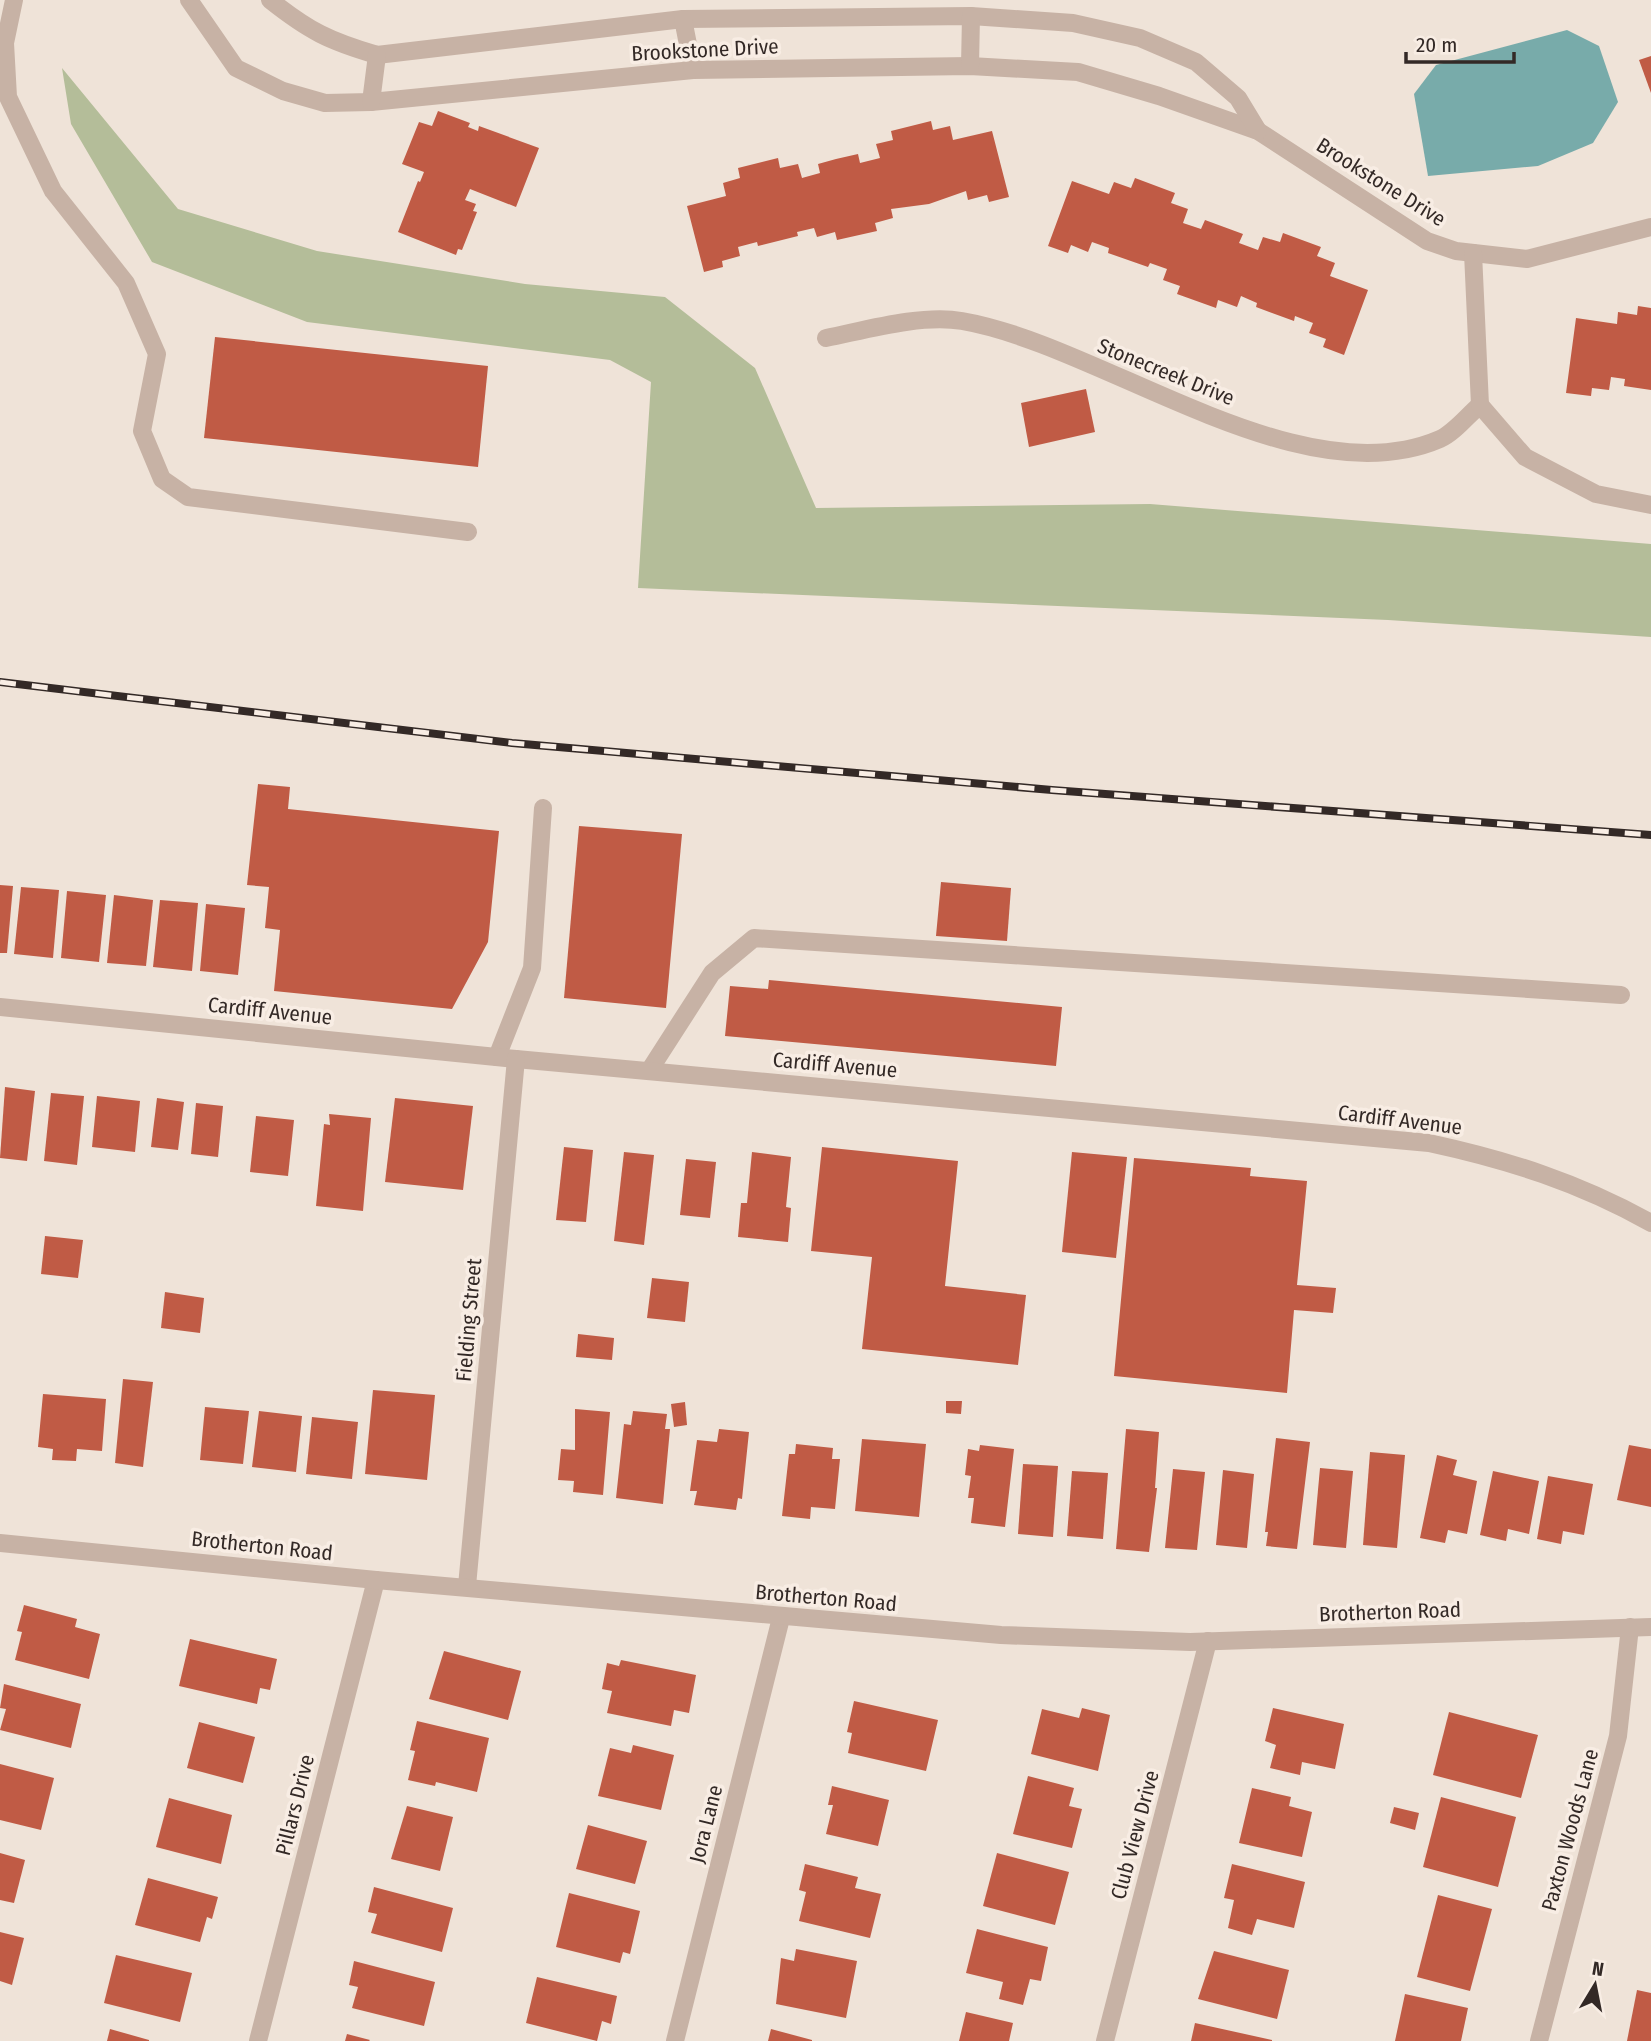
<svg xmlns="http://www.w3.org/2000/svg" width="1651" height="2041" font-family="'Fira Sans Condensed',sans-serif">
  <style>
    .green { fill: #b4bd99 }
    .water { fill: #78abaa }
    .building { fill: #c05b45 }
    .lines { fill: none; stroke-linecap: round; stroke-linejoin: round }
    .service { stroke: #c7b2a5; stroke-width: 18 }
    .minor { stroke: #c7b2a5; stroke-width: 18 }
    .tertiary { stroke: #c7b2a5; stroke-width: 18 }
    .rail-casing { stroke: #332926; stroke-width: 8 }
    .rail { stroke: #f8ede4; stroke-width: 5; stroke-dasharray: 16; stroke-linecap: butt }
    .labels { text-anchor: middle; stroke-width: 7; stroke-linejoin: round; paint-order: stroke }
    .street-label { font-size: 21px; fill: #332926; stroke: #f8ede4 }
  </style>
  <rect width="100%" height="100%" fill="#efe3d8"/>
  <polygon class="green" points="62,68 178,209 317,251 525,284 665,297 755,368 816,508 1150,504 1651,544 1651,637 1388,620 638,588 651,382 610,360 307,322 152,262 71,124"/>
  <polygon class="water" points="1567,30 1599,46 1618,102 1593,143 1538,166 1428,176 1414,94 1436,65"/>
  <g class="building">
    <polygon points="1651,56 1651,93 1639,60"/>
    <polygon points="438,111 470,123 468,127 478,131 479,126 539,148 516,207 470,189 465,200 476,204 473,211 477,212 462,250 458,249 456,255 398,232 418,181 420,182 424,172 402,164 419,122 432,126"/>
    <polygon points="931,121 933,130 950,126 953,140 992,131 1009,197 989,202 987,195 968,200 966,191 929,204 891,209 893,218 875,223 877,231 837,240 835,232 817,237 814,228 797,232 798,236 758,246 757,242 738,247 740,256 722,261 723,267 704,272 687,206 726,196 723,183 740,178 738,168 778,158 780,168 798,164 802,178 820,173 818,164 836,159 858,154 860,163 880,158 876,144 893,140 891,131"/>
    <polygon points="1135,178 1175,193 1171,203 1188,209 1183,223 1201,229 1205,220 1243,234 1239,243 1258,250 1263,237 1280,242 1283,233 1321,247 1317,256 1335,263 1330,276 1368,290 1344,355 1323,347 1326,339 1309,333 1313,323 1295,316 1294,321 1256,307 1257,303 1241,296 1237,307 1218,300 1216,308 1177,294 1180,286 1163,280 1167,269 1150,263 1148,267 1108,253 1109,248 1092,242 1088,252 1071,245 1068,253 1048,246 1072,181 1109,194 1114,182 1131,188"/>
    <polygon points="1638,306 1651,308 1651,390 1624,386 1625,379 1611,377 1609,390 1592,388 1591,396 1566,393 1576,318 1617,324 1618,312 1637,315"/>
    <polygon points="215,337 488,366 478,467 204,438"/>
    <polygon points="1086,389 1095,432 1029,447 1021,403"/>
    <polygon points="258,784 290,787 288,809 499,831 488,942 452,1009 274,991 280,930 265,928 269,887 247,885"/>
    <polygon points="579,826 682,834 666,1008 564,998"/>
    <polygon points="941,882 1011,888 1007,941 936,936"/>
    <polygon points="0,885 13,886 7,953 0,953"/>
    <polygon points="21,887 59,890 53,958 14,954"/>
    <polygon points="67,891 106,895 99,962 61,958"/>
    <polygon points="114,895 153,900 146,966 107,963"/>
    <polygon points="160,900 198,903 192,971 153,967"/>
    <polygon points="206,904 245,908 238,975 200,971"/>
    <polygon points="769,980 1062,1007 1056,1066 725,1036 730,986 768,989"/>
    <polygon points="5,1087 35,1091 27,1161 0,1158"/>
    <polygon points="51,1093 84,1096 77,1165 44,1161"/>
    <polygon points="97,1096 140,1101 135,1152 92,1147"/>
    <polygon points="157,1098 184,1102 178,1150 151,1147"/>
    <polygon points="395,1098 473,1106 463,1190 385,1182"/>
    <polygon points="196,1103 223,1106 218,1157 191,1154"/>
    <polygon points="329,1114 371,1118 363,1211 316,1206 324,1124 330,1125"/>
    <polygon points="256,1116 294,1120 288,1176 250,1172"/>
    <polygon points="564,1147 593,1150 586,1222 556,1220"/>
    <polygon points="822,1147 958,1161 945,1286 1026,1295 1018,1365 862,1349 872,1257 811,1251"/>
    <polygon points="624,1152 654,1155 644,1245 614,1241"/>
    <polygon points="752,1152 791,1157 786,1207 791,1208 788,1242 738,1237 741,1203 747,1203"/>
    <polygon points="1072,1152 1127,1157 1116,1258 1062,1252"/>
    <polygon points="1134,1158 1251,1168 1250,1176 1307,1181 1297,1285 1336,1288 1333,1313 1294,1310 1287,1393 1114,1376"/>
    <polygon points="686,1159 716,1162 710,1218 680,1215"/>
    <polygon points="45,1236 83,1240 78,1278 41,1274"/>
    <polygon points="652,1278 689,1282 685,1322 647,1318"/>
    <polygon points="165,1292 204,1298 200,1333 161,1328"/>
    <polygon points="578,1334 614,1338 612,1360 576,1357"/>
    <polygon points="123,1379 153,1382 143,1467 115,1463"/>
    <polygon points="373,1390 435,1395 427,1480 365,1474"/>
    <polygon points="43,1394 106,1399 102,1451 77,1449 76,1461 52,1460 53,1449 38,1447"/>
    <polygon points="946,1401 962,1401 961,1414 946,1413"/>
    <polygon points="685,1402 687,1425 674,1427 671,1404"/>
    <polygon points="205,1407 249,1411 243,1464 200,1460"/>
    <polygon points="575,1409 610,1412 603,1495 573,1492 574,1481 558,1480 561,1449 575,1450"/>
    <polygon points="259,1411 302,1416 296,1472 252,1467"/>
    <polygon points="633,1411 667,1414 665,1429 670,1429 663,1504 616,1498 624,1424 631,1425"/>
    <polygon points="312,1417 358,1422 352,1479 306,1474"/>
    <polygon points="719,1429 749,1432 742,1499 738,1498 736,1510 694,1505 697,1491 690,1491 697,1440 717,1442"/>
    <polygon points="1126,1429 1159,1432 1155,1488 1157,1488 1149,1552 1116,1549"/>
    <polygon points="1276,1438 1310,1442 1297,1549 1266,1546 1268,1532 1265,1532"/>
    <polygon points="862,1439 926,1444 919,1517 855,1511"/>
    <polygon points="796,1444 833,1448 832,1459 840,1459 835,1509 811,1507 810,1519 782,1516 789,1454 795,1454"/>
    <polygon points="980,1445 1014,1449 1005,1527 971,1523 974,1498 968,1498 971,1476 965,1475 968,1449 979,1451"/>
    <polygon points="1629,1445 1651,1449 1651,1507 1617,1500"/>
    <polygon points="1370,1452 1405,1455 1397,1548 1363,1545"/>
    <polygon points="1437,1455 1457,1460 1453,1475 1477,1481 1467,1534 1448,1530 1445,1543 1420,1538"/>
    <polygon points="1023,1464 1058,1466 1053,1537 1018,1534"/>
    <polygon points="1320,1468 1353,1471 1346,1548 1313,1545"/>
    <polygon points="1173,1469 1205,1472 1197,1550 1165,1548"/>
    <polygon points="1223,1470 1254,1474 1247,1548 1216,1545"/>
    <polygon points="1072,1471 1108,1473 1103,1539 1067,1536"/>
    <polygon points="1493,1471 1539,1481 1529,1534 1508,1529 1506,1541 1480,1535"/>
    <polygon points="1548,1476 1593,1484 1584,1535 1563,1531 1561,1544 1537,1539"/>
    <polygon points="24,1605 77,1619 75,1627 100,1634 89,1679 15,1660 22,1632 17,1631"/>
    <polygon points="190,1639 277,1659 270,1690 260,1688 257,1704 179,1686"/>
    <polygon points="444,1651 521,1671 508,1720 429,1699"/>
    <polygon points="621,1660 696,1675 689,1713 674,1710 671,1726 607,1713 612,1691 602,1689 607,1663 619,1666"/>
    <polygon points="4,1684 81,1704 71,1748 0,1730 6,1709 0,1708"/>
    <polygon points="854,1701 938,1720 926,1771 848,1753 852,1733 847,1732"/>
    <polygon points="1082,1708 1110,1715 1098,1771 1031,1754 1042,1709 1079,1718"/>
    <polygon points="1273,1708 1344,1724 1335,1769 1302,1762 1300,1775 1270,1768 1276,1745 1265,1741"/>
    <polygon points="1449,1712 1538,1735 1521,1798 1433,1775"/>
    <polygon points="417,1721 489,1738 477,1792 436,1782 435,1786 408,1780 415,1751 410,1750"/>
    <polygon points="199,1722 255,1737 243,1783 187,1768"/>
    <polygon points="633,1745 674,1755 661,1810 598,1796 610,1748 631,1753"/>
    <polygon points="0,1764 54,1778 41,1830 0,1820"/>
    <polygon points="1028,1776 1074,1788 1069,1806 1082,1809 1072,1848 1013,1834"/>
    <polygon points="832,1786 889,1800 878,1846 826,1834 833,1805 828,1805"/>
    <polygon points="1252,1788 1291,1797 1289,1806 1312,1812 1302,1857 1239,1843"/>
    <polygon points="1441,1797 1516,1817 1498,1887 1423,1867"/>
    <polygon points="169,1798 232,1815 221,1864 156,1847"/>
    <polygon points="407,1806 453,1817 440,1871 391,1859"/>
    <polygon points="1394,1807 1419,1813 1415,1830 1390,1823"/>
    <polygon points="588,1825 647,1841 635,1884 576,1869"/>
    <polygon points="0,1853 25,1860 14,1903 0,1900"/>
    <polygon points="997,1853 1069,1872 1055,1925 983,1906"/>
    <polygon points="805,1864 858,1877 855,1888 881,1894 870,1938 799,1921 806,1892 799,1890"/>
    <polygon points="1232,1864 1305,1882 1294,1928 1257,1919 1252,1935 1228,1928 1234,1900 1224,1898"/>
    <polygon points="148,1878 218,1897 212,1919 207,1917 200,1942 135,1925"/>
    <polygon points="374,1887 453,1908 442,1952 371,1933 377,1914 368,1912"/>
    <polygon points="569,1893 640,1911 630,1954 623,1952 620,1963 556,1947"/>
    <polygon points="1438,1895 1492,1909 1470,1991 1417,1977"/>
    <polygon points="977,1929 1048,1947 1041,1981 1030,1979 1023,2005 999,1999 1003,1982 966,1973"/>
    <polygon points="0,1932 24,1938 12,1985 0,1981"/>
    <polygon points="796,1949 857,1961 846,2018 776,2004 781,1958 794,1961"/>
    <polygon points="1214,1951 1289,1970 1277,2019 1198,1999"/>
    <polygon points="116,1955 192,1973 180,2022 104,2003"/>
    <polygon points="354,1961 435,1982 424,2026 352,2008 358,1987 349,1985"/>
    <polygon points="537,1977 617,1996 611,2024 602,2021 597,2041 526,2023"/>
    <polygon points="1637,1990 1651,1993 1651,2041 1627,2041"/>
    <polygon points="1405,1994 1468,2008 1461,2041 1395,2041"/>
    <polygon points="966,2012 1013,2023 1009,2041 959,2041"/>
    <polygon points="1195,2023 1272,2040 1272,2041 1191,2041"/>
    <polygon points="110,2029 149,2040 149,2041 107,2041"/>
    <polygon points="771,2029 812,2040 812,2041 768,2041"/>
    <polygon points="347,2034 370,2040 369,2041 345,2041"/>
  </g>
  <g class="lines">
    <g class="service">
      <polyline points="14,0 5,43 8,97 53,191 126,283 157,354 142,431 162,479 188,497 468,532"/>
      <polyline points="189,0 236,68 283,91 325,103 371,102 693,70 970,66 1078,72 1159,96 1258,131 1427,241 1456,251 1527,259 1651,227"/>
      <path d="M270,0C309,31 329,41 377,55L683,19L971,16L1073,23L1140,38L1196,62L1238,98L1258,131"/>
      <polyline points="683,19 693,70"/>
      <polyline points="970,66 971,16"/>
      <polyline points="371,102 377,55"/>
      <polyline points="1473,253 1480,405"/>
      <path d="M826,338C866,330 921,314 962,321C1102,345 1299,500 1440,439C1454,433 1468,415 1480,405"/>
      <polyline points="1480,405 1525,457 1596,494 1651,505"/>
      <polyline points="497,1057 532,968 543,808"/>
      <polyline points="649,1071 712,973 754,938 1621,995"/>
    </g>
    <g class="minor">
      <path d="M0,1007L516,1059L1429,1143C1508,1160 1580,1183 1651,1223"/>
      <polyline points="467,1586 516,1059"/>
      <polyline points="258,2041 376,1580"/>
      <polyline points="675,2041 781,1618"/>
      <polyline points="1105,2041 1208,1641"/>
      <polyline points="1539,2041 1618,1736 1630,1627"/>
    </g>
    <polyline class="tertiary" points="0,1543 376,1580 1001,1635 1190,1642 1651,1627"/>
    <g class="rail-casing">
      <polyline id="rail" points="0,682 512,743 1052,790 1651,835"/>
    </g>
    <use href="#rail" class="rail"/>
  </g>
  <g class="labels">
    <g class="street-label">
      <text transform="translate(705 50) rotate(-3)" y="7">Brookstone Drive</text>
      <text transform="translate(1381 182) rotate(32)" y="7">Brookstone Drive</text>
      <text transform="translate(1166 372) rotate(22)" y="7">Stonecreek Drive</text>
      <text transform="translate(270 1011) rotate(6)" y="7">Cardiff Avenue</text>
      <text transform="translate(835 1065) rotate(5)" y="7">Cardiff Avenue</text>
      <text transform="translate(1400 1120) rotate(7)" y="7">Cardiff Avenue</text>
      <text transform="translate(469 1320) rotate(-85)" y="7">Fielding Street</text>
      <text transform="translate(262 1546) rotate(6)" y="7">Brotherton Road</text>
      <text transform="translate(826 1598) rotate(5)" y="7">Brotherton Road</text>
      <text transform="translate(1390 1612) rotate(-2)" y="7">Brotherton Road</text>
      <text transform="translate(295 1805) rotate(-76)" y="7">Pillars Drive</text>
      <text transform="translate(706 1824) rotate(-76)" y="7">Jora Lane</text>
      <text transform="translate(1570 1830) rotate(-75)" y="7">Paxton Woods Lane</text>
      <text transform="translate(1135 1835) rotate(-75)" y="7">Club View Drive</text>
    </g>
  </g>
  <g transform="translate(1595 1985) rotate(10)" stroke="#f8ede4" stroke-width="5" paint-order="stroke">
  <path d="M0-5L12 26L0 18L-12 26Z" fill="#332926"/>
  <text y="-10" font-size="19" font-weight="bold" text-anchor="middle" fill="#332926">N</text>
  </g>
  <path d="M1406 52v10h108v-10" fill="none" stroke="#332926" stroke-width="3.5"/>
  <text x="1416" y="52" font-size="21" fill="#332926" stroke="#f8ede4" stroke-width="5" paint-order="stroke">20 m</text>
</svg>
